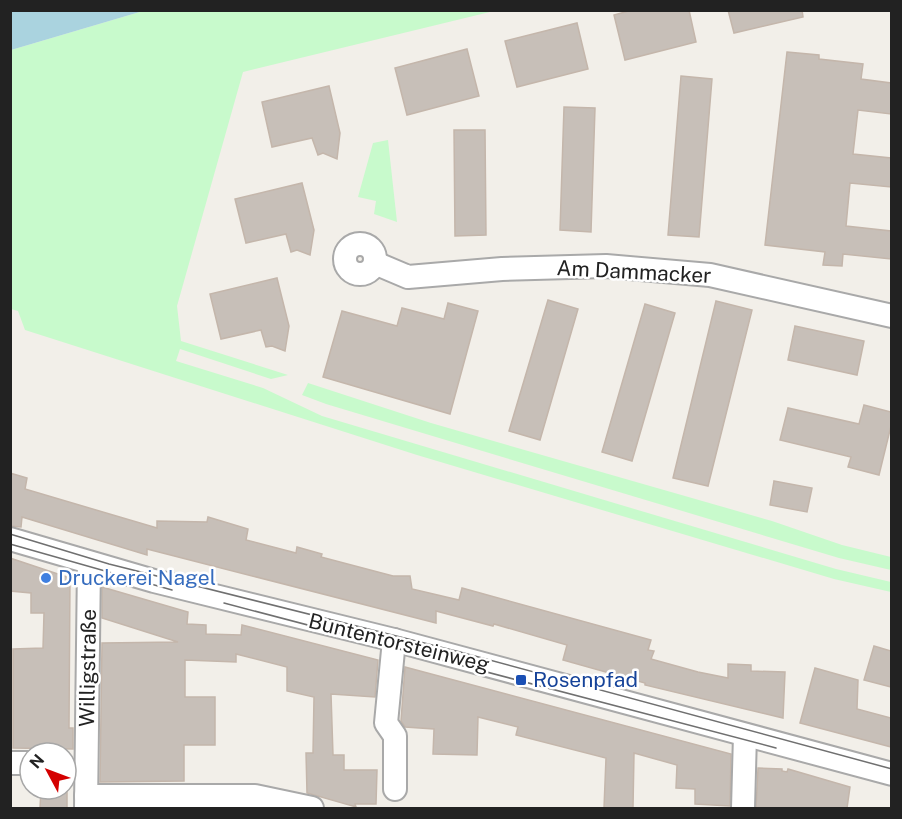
<svg xmlns="http://www.w3.org/2000/svg" width="902" height="819" font-family="'Public Sans',sans-serif">
  <style>
    .park { fill: #c8facc }
    .water { fill: #aad3df }
    .building { fill: #c7bfb8; stroke: #c4b6ab; stroke-width: 1.5 }
    .lines { fill: none; stroke-linecap: round; stroke-linejoin: round }
    .minor-casing { stroke: #a9a9a9; stroke-width: 26 }
    .minor { stroke: #fff; stroke-width: 22 }
    .tram { stroke: #707070; stroke-width: 1.5 }
    .shop-dot { fill: #3f7fe0; stroke: #fff; stroke-width: 2 }
    .transit-dot { fill: #1a4fb4; stroke: #fff; stroke-width: 2 }
    .labels { text-anchor: middle; stroke-width: 5; stroke-linejoin: round; paint-order: stroke }
    .street-label { font-size: 21px; fill: #222; stroke: #fff }
    .shop-label { font-size: 21px; fill: #366cbe; stroke: #fff; text-anchor: start }
    .transit-label { font-size: 21px; fill: #164399; stroke: #fff; text-anchor: start }
  </style>
  <rect width="100%" height="100%" fill="#f2efe9"/>
  <g class="park">
    <polygon points="143,11 494,11 243,72 177,306 181,341 288,375 271,379 180,349 176,361 263,388 322,416 836,569 891,582 891,592 834,579 417,455 25,330 18,311 11,309 11,50"/>
    <polygon points="388,140 397,222 374,214 376,201 358,197 373,143"/>
    <polygon points="308,383 431,423 772,521 842,545 891,557 891,570 839,558 326,404 302,395"/>
  </g>
  <polygon class="water" points="11,10 143,10 143,11 11,50"/>
  <g class="building">
    <polygon points="632,10 689,10 696,42 625,60 614,15"/>
    <polygon points="728,10 802,10 803,17 734,33"/>
    <polygon points="577,23 588,69 517,87 505,41"/>
    <polygon points="467,49 479,96 407,115 395,68"/>
    <polygon points="787,52 819,55 819,59 863,64 861,79 891,83 891,114 858,110 853,154 891,158 891,187 850,183 846,226 891,231 891,259 843,254 842,266 823,265 825,252 765,245"/>
    <polygon points="681,76 712,79 699,237 668,235"/>
    <polygon points="329,86 340,133 337,159 323,153 318,155 312,138 272,147 262,102"/>
    <polygon points="564,107 595,108 591,232 560,230"/>
    <polygon points="454,130 485,130 486,235 455,236"/>
    <polygon points="302,183 314,230 310,255 297,250 291,252 286,234 246,243 235,199"/>
    <polygon points="277,278 289,326 285,351 272,346 266,347 261,330 221,339 210,294"/>
    <polygon points="548,300 578,309 540,440 509,431"/>
    <polygon points="716,301 752,310 708,486 673,478"/>
    <polygon points="448,303 478,311 450,414 323,377 342,311 397,326 402,308 444,319"/>
    <polygon points="645,304 675,313 632,461 602,452"/>
    <polygon points="795,326 864,341 857,375 788,360"/>
    <polygon points="864,405 891,412 891,426 879,475 848,467 851,457 780,440 788,408 859,424"/>
    <polygon points="10,473 27,478 25,489 157,528 157,521 207,522 208,517 248,529 246,540 296,553 297,547 322,554 321,557 393,576 410,576 412,589 459,600 462,588 651,640 648,650 654,651 651,659 698,672 728,678 728,664 751,665 751,671 785,672 783,718 645,685 645,683 563,660 567,645 494,624 493,626 436,611 436,623 147,549 147,555 22,517 21,527 10,526"/>
    <polygon points="774,481 812,488 807,512 770,505"/>
    <polygon points="10,558 70,578 69,728 73,728 73,749 13,748 13,649 43,648 44,613 31,613 31,593 10,591"/>
    <polygon points="102,587 188,612 187,624 206,625 206,634 241,635 242,625 378,660 375,697 331,694 333,755 344,755 344,770 377,770 376,804 355,804 356,807 307,793 306,753 313,753 314,697 287,691 287,667 236,654 236,662 185,660 185,697 215,697 215,745 184,745 184,781 100,782 102,643 178,642 102,618"/>
    <polygon points="874,646 891,651 891,687 864,680"/>
    <polygon points="405,667 731,754 730,806 695,804 695,789 676,788 677,765 634,753 633,808 604,808 606,758 516,735 518,727 478,717 477,755 433,754 434,729 405,727 401,721"/>
    <polygon points="815,668 858,680 857,709 891,718 891,747 800,723"/>
    <polygon points="758,768 782,769 782,771 787,772 788,769 850,787 847,808 756,808"/>
    <polygon points="41,789 67,789 67,808 40,808"/>
  </g>
  <g class="lines">
    <g class="minor-casing">
      <g id="minor">
        <circle cx="360" cy="259" r="15"/>
        <polyline points="375,263 408,277 502,269 606,266 710,275 892,316"/>
        <polyline points="10,539 154,581 394,640 892,774"/>
        <polyline points="394,640 386,723 395,736 395,789"/>
        <polyline points="10,763 30,763"/>
        <polyline points="86,796 255,796 312,808"/>
        <polyline points="86,808 89,563"/>
        <polyline points="743,808 745,735"/>
      </g>
    </g>
    <use href="#minor" class="minor"/>
    <g class="tram">
      <polyline points="10,534 109,564 460,652 892,769"/>
      <polyline points="10,544 172,590"/>
      <polyline points="224,603 776,748"/>
    </g>
  </g>
  <circle class="shop-dot" cx="46" cy="578" r="6"/>
  <rect class="transit-dot" x="515" y="674" width="12" height="12" rx="3"/>
  <g class="labels">
    <g class="street-label">
      <text transform="translate(634 272) rotate(3)" y="7">Am Dammacker</text>
      <text transform="translate(399 643) rotate(14)" y="7">Buntentorsteinweg</text>
      <text transform="translate(88 668) rotate(-89)" y="7">Willigstraße</text>
    </g>
    <g class="shop-label">
      <text x="58" y="585">Druckerei Nagel</text>
    </g>
    <g class="transit-label">
      <text x="533" y="687">Rosenpfad</text>
    </g>
  </g>
  <rect width="902" height="819" fill="none" stroke="#222222" stroke-width="24"/>
  <g transform="translate(48 771) rotate(311)"><circle r="28" fill="#ffffff" stroke="#a7a7a7" stroke-width="1.5"/>
  <path d="M0-4.5L10 22L0 15L-10 22Z" fill="#d40000"/>
  <text y="-9" font-size="16" font-weight="bold" text-anchor="middle" fill="#222222">N</text>
  </g>
</svg>
